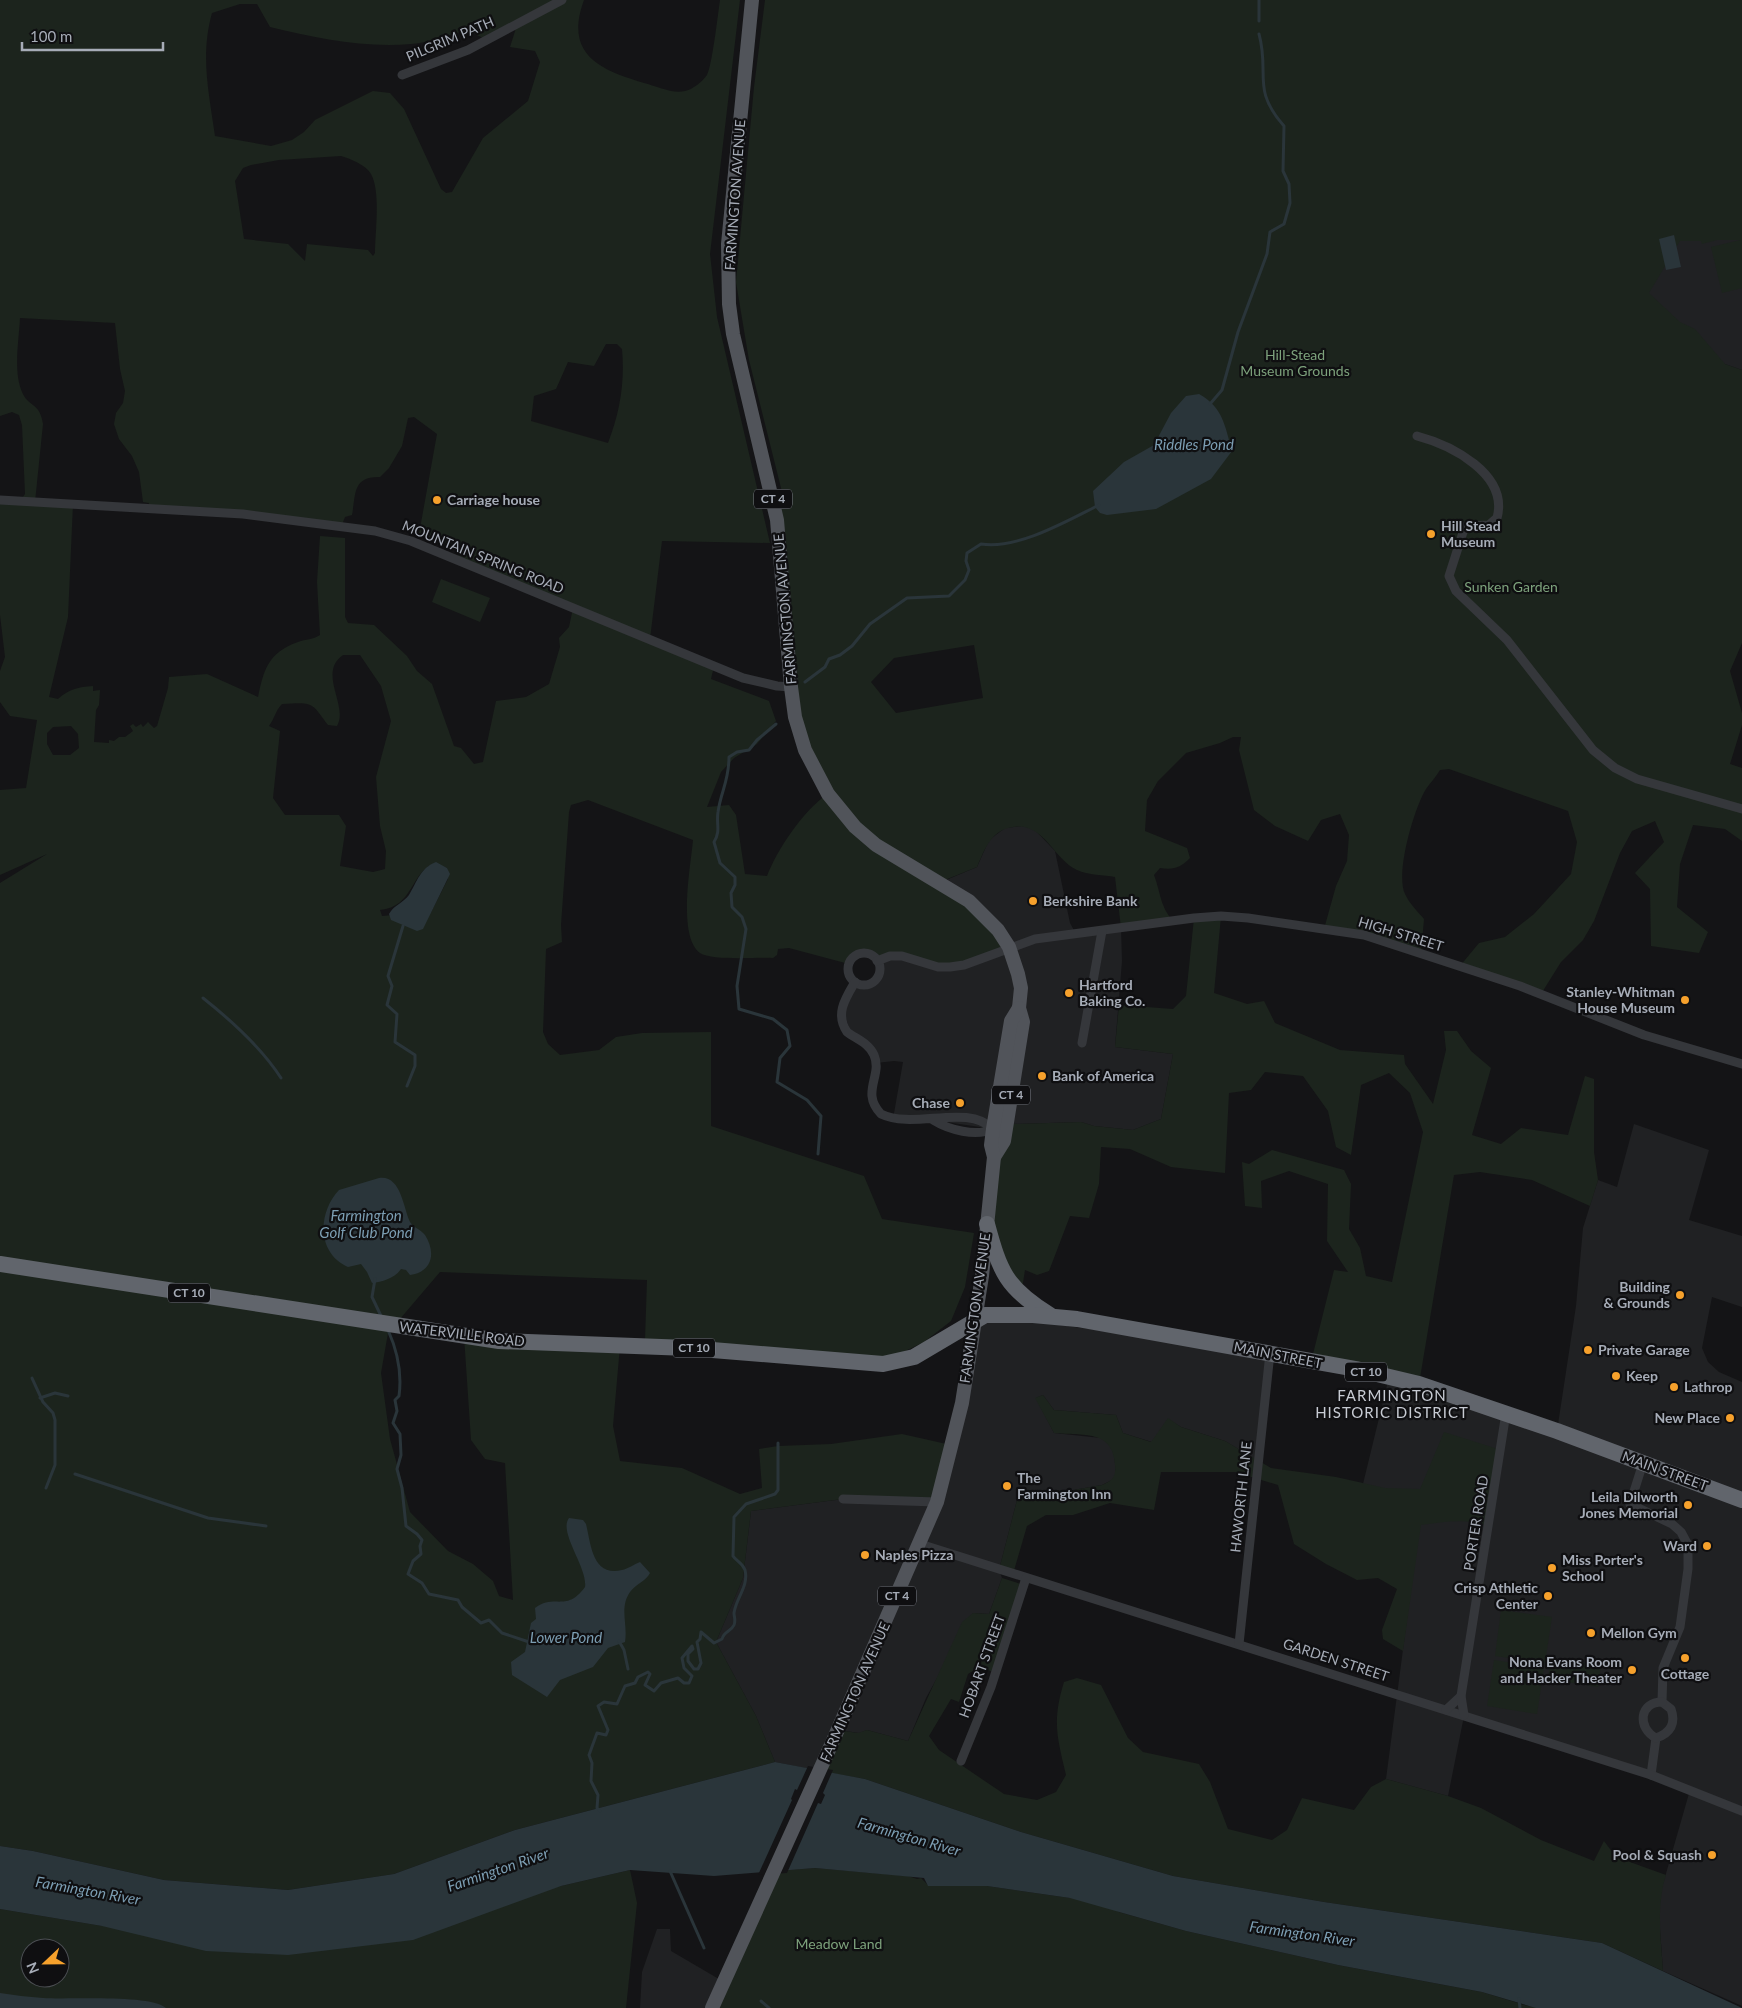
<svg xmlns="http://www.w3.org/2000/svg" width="1742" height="2008" font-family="Lato,sans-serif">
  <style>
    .built { fill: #202123 }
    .green { fill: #1c241d; fill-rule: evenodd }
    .water { fill: #2a353a }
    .pier { fill: #141416 }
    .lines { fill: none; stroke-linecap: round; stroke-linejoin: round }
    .stream { stroke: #2a353a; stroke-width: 3 }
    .street { stroke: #35373b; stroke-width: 9 }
    .primary { stroke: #51545a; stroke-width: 14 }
    .highway { stroke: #61656c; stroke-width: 16 }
    .poi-dot { fill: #f6a12c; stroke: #0f0f11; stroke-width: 2 }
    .labels { text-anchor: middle; stroke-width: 4.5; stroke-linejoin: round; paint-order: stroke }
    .shield { fill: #0f0f11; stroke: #797d85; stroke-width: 1 }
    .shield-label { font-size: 12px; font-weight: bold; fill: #a6acb7 }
    .street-label { font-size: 14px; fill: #a6acb7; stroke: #0f0f11 }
    .park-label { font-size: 14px; fill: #7da27c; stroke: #0f0f11 }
    .poi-label { font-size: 14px; font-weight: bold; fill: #a6acb7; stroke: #0f0f11; text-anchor: start }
    .water-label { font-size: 15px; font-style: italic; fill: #7c9eb3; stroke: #0f0f11 }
    .neighbourhood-label { font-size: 15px; letter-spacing: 1px; fill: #c7cbd3; stroke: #0f0f11 }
  </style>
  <rect width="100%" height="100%" fill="#141416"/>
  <g class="built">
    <polygon points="1742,160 1742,370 1722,363 1650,302 1635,248"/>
    <polygon points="1022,826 1034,829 1055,851 1070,923 1076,934 1121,928 1122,961 1115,1047 1173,1054 1161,1119 1133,1130 1094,1126 1081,1122 1013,1124 993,1129 933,1120 893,1119 903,1062 894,1061 876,1063 874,1054 852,1036 842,1007 855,982 865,985 874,981 879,972 877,961 939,883 977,867 989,840 1005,828"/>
    <polygon points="1634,1124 1709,1150 1689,1220 1742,1236 1742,1307 1712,1297 1702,1348 1708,1362 1719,1372 1742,1382 1742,2006 1663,1971 1659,1915 1661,1891 1690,1790 1464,1716 1448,1796 1386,1779 1410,1596 1345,1558 1389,1377 1557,1431 1576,1306 1583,1228 1598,1180 1617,1187"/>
    <polygon points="985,1315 1270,1353 1258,1461 1225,1441 1181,1427 1168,1419 1152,1442 1123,1433 1116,1415 1054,1410 1043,1395 1036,1398 1054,1433 1101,1438 1109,1443 1114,1451 1116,1475 1112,1480 1102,1485 1017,1500 999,1570 1002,1578 989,1614 973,1613 926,1698 908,1741 867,1730 859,1733 838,1730 820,1771 775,1762 756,1716 716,1642 743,1578 751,1511 843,1499 937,1502 975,1319"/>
    <polygon points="657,1929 670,1929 671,1951 724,1982 712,2008 640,2008 642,1972"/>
  </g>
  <g class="green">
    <path d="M0,0H584C564,54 599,70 644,83C656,86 672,94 685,91C692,90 703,81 707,75C712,66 718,14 720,0H740L710,254L717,317L770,543L662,541L650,639L714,666L711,679L769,701L776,721L757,744L734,758L721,772L707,807L729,805L736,815L745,874L767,876C777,850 804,809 828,794L805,750L772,495L785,504L749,360L736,282L754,87L765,0H1742V288L1722,293L1711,247L1740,240H1717L1702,244L1701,241H1680L1649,293L1680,322L1695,329L1725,364L1742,370V643L1730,671L1742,713V725L1730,764L1742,768V841L1725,829L1693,825L1680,864L1677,907L1708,932L1699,953L1651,946L1650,889L1635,873L1664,842L1655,821L1632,831L1620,853L1594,921L1583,940L1561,962L1541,994L1460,966L1479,943L1505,937L1534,914L1571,874L1577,842L1568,811L1449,769L1440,770C1436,777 1430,783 1426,789C1414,808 1395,874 1405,894C1409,903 1418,912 1424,919L1421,954L1324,929L1336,886L1347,861L1349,835L1340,814L1321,820L1308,841L1275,826L1254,810L1239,750L1241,737H1233L1220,743L1186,753L1158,781L1147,800L1145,831L1187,848L1190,858C1180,868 1174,870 1160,868L1154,875C1161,894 1160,906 1173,921L1121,928L1115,877C1104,875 1088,875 1077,870C1053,859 1044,822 1013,827C991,830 985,849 977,867L940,882L1009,947L950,967L910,959L877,961L865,954L855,956L849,964L789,948L778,949L777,955L773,958C757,957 712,961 700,953C677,936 691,865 693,840L588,800L571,805L569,812L561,925L562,942L546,949L543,1032L548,1044L560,1055L599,1050L616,1037L642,1033L711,1032V1126L864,1176L882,1219L974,1233L965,1287L951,1321L924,1342L897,1355L870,1358L645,1340L647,1280L440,1272L388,1333L381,1373L390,1439L410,1512L448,1551L473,1564L493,1581L499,1596L513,1600L505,1463L485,1459L471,1440L464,1336L620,1346L613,1426L620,1461L682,1468L740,1494L762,1488L759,1449L778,1446L831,1444L902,1434L951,1445L937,1502L843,1499L751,1511L743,1578L716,1642L756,1716L775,1762L515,1830L394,1874L288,1890L164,1880L33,1851L0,1846V883L47,854L0,875V790L26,788L37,720L10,716L0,702V671L5,657L0,615V500L23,497L25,494L22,425L19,415L12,412L0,416ZM240,4H257L270,27C316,38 363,48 411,44C429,43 449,35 467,30L487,40L517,25L510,47L535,51L540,62L528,101L483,138L452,192L446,193L441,189L404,109L390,93L373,91L315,120L304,132L292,140L271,146L215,136C209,93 200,56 212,13ZM341,156C351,159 366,165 371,174C381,192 375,232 375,253L373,256L368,250L307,244L305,261L288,244L244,239L235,181L243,168L251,165L279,160ZM20,318L115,323L120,369L125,391L123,403L116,413L114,424L119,439L132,456L139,472L143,502L149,503V509L341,527L345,517L352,515C356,495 352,476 380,477L389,468L402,446L408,418L414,417L437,434L419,534L456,547L460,561L573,608L569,627L559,638L560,647L549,684L526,697L496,701L483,762L474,764L461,748L454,746L432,684L417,671L407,656L374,625L348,623L345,617V538L320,536L317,582L320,635C313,640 306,639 298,642C268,653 264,669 258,697L207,674L169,677L168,688L157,726L154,728L148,722L143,727L141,724L136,727L133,724L130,726L133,731L125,737H119L114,741L109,740V743L94,742L96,710L99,705L100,690L93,691V686C78,687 69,689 58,699L49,697L68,617L73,504L35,502L43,424C40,402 28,407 22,392C13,371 19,340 20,318ZM606,344H617L622,349C625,382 620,412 608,443L531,421L534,396L556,389L568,362L594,366ZM974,645L983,698L896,713L871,682L894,658ZM343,655H360L381,686L391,721L376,777L380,826L386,851L385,869L373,872L340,866L346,826L339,815H285L273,798L280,731L269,726C275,718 275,711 282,704C314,702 311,702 328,725L337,726C349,706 317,673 343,655ZM71,726L78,734L79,748L70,755H53L47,744V733L53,727ZM435,863L447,868L448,879L431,912L382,916L380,910C414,907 410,872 435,863Z"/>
    <polygon points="441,579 490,598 480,622 432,602"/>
    <polygon points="1221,916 1214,993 1247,1004 1264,1001 1275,1023 1340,1050 1404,1055 1405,1064 1433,1104 1446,1050 1444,1031 1457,1031 1471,1051 1491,1068 1472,1135 1501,1144 1521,1128 1568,1135 1585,1076 1594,1079 1594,1152 1598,1180 1590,1206 1532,1180 1480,1172 1454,1175 1419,1384 1311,1362 1334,1270 1348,1272 1327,1241 1328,1184 1289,1171 1261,1181 1262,1208 1245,1206 1242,1162 1249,1164 1272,1150 1344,1170 1351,1184 1349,1229 1360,1248 1366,1276 1392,1282 1423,1132 1410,1093 1389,1073 1361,1085 1351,1155 1336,1147 1328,1111 1303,1076 1265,1072 1251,1090 1229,1093 1225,1173 1171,1167 1130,1149 1101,1147 1099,1184 1089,1218 1070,1216 1049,1271 1037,1275 1025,1270 1022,1289 1008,1281 989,1202 994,1157 1013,1124 1081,1122 1094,1126 1133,1130 1161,1119 1173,1054 1115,1047 1119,1005 1173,1009 1186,996 1194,918"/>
    <path d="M1043,1395L1054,1410L1116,1415L1123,1433L1151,1442L1168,1418L1181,1427L1225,1441L1271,1468L1336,1477L1385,1488L1420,1489L1444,1432L1501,1450L1489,1526C1467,1518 1443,1522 1421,1525L1403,1651L1383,1639L1382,1630L1397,1589L1378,1578L1357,1580L1326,1564L1294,1544L1278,1485L1235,1472H1161L1154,1510L1110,1503L1073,1515H1046L1027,1526L1013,1574L999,1570L1017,1500L1102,1485C1113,1480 1116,1477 1115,1465C1113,1429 1083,1436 1054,1433L1035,1398Z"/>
    <path d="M1002,1578L1024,1585L996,1673L979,1667L968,1674L959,1702L951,1699L929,1736L939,1750L1004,1794L1037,1800L1056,1792L1066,1775C1057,1737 1052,1721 1064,1682L1077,1678L1101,1685L1128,1738L1143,1752L1199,1764L1210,1782L1228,1829L1272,1840L1287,1830L1302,1798L1354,1810L1371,1787L1386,1779L1448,1796L1481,1808L1541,1840L1594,1861L1604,1841L1616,1857L1666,1875C1656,1907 1661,1939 1663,1971L1602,1943L1324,1902L1173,1876L1021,1832L865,1779L820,1771L838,1730L858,1733L867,1730L908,1741L962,1622L973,1613L989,1614Z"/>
    <polygon points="1501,1610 1552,1617 1545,1663 1495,1656"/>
    <polygon points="1551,1658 1601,1666 1598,1687 1548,1679"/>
    <polygon points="1494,1660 1544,1668 1537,1714 1487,1706"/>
    <polygon points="815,1868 908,1876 917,1879 921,1878 928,1885 987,1886 1070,1898 1087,1897 1119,1912 1186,1931 1338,1965 1482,1992 1528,2006 1591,2008 712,2008 774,1871"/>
    <path d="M630,1870L637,1903L626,2008H0V1909L102,1926L561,1886ZM30,1948H60V1978H30Z"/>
  </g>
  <g class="water">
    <polygon points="1674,235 1681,267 1666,270 1659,239"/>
    <path d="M1199,394C1223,407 1225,426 1232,451L1211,479L1156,509L1107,515L1100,513L1095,507L1093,491L1124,462L1154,445L1171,413L1186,396Z"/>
    <path d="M436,862L447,868L450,874L423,929L417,931L391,920L389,914C394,905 403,903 409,895C417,882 420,868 436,862Z"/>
    <path d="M379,1178C401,1175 403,1207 410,1222C414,1228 420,1229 425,1235C436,1252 433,1272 410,1275L406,1270L401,1269C395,1278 382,1282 372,1283L367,1272L361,1264L348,1267C316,1253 318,1212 339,1190Z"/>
    <path d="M569,1518L583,1520L586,1524C591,1544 592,1577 622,1570C628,1569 634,1564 640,1562L650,1573C646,1581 636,1584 630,1592C619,1608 628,1624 625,1642L608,1648L593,1667L560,1680L547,1697L512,1675L511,1662L525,1652L531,1623L536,1619L535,1608C555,1593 566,1613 585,1587C588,1568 558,1532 569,1518Z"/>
    <polygon points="775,1762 865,1779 1021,1832 1173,1876 1324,1902 1602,1943 1742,2008 1536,2008 1482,1992 1338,1965 1186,1931 1070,1898 987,1886 928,1886 924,1878 815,1868 714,1876 630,1870 561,1886 413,1940 288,1955 206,1951 102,1926 0,1909 0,1846 33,1851 164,1880 288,1890 394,1874 515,1830"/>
    <path d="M0,1993C14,1995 28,1997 43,1998C68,2000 149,1994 166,2008H0Z"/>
  </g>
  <polygon class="pier" points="808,1766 833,1770 823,1793 825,1795 821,1804 818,1803 787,1873 758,1875 792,1800 791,1799 795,1789 797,1790"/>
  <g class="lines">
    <g class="stream">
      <polyline points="1259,21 1259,0"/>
      <path d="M1210,404L1222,390L1238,332L1267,254L1270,232L1284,224L1290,203L1289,184L1283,171L1284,126C1251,89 1270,74 1259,34"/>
      <path d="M805,682L825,667L829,659L840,655L852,646L870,624L907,598L949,596L965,580L969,570L966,561L967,553L981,544C1017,550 1067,521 1099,505"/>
      <path d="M776,724L757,740L749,750L737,752L729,757C729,781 721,791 718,812C716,824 721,831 714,842L720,863L735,877V885L731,893L732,907L742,917L746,929L737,986L739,1009L773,1019L787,1030L790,1046L780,1058L777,1082L807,1100L821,1116L818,1154"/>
      <polyline points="403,926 388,976 392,986 387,1005 397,1014 395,1042 415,1055 415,1066 407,1086"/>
      <path d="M203,998C232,1021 261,1047 281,1078"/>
      <polyline points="375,1279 372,1297 382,1318"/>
      <path d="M388,1330C397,1350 402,1374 399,1396L395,1400L397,1411L393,1423L400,1434L401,1455L397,1469L402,1488L406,1526L417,1534L422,1540L420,1546L421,1554L413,1561L408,1574L422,1583L429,1594L458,1600L462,1607L481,1623L489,1620L502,1633L529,1642"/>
      <polyline points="32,1378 43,1402 53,1413 55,1420 55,1465 46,1488"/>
      <polyline points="40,1398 55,1393 68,1396"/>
      <polyline points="75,1474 208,1518 266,1526"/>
      <polyline points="619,1641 624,1650 628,1669"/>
      <path d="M600,1811L597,1808L598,1795L591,1781L592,1763L589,1755L597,1733L606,1735L608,1730L598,1706L604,1702L617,1704L625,1686L635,1683L638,1677L648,1672L650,1674L645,1685L654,1691L661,1683L678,1678L684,1683H689L692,1676L684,1668L682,1658L692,1646L693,1649L688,1654V1661L694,1669H698L701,1663L697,1642L700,1639L701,1632L714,1643L722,1639C724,1631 731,1632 734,1625C736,1620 734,1617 734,1613C736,1598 749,1586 745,1570C742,1562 736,1561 733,1556L734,1517L746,1504L775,1494L778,1490V1443"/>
      <polyline points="670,1871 704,1948"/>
      <polyline points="1519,1999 1520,2008"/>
      <polyline points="761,2001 769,2008"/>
    </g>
    <g class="street">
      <polyline points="402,75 468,50 562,0"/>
      <path d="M1417,436C1451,445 1509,474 1497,518L1489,525L1465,526L1449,576L1456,591L1507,640L1593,750L1615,768L1637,779L1742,809"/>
      <polyline points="0,500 243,514 375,531 411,541 743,678 777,686 791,687"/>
      <circle cx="864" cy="969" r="16"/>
      <polyline points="877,961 890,956 902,956 938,967 950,967 964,965 1035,939 1194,918 1221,916 1248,918 1364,935 1520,986 1644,1035 1742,1064"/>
      <path d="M855,982C845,999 835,1014 847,1032C856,1039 869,1043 874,1055C883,1076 860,1092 881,1114C914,1130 967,1103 993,1129C976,1137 949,1130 933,1120"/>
      <polyline points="1082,1043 1102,931"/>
      <path d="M1643,1463L1630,1504L1672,1524L1681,1532L1688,1545V1569L1680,1627L1663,1668L1662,1702L1671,1709C1676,1723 1671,1733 1656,1738L1651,1775"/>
      <polyline points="843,1499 937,1502"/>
      <polyline points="920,1544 1651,1775 1742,1811"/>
      <polyline points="1239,1644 1270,1353"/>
      <polyline points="1446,1710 1461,1696"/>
      <polyline points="1464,1715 1461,1696 1506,1413"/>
      <path d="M1656,1738C1637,1728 1639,1702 1662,1702"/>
      <polyline points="961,1761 991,1687 1026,1578"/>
    </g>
    <g class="primary">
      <polyline points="752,0 728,244 729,304 733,334 777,520 791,687 795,717 805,750 828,794 855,827 876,845 969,901 998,930 1009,947 1018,974 1021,988 1019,1008 1023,1022 1004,1141 994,1157"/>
      <polyline points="712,2008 832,1743 937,1502 962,1403 982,1276 994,1157 991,1145 993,1129 1011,1021 1019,1008"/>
    </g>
    <g class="highway">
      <path d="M987,1224C1000,1272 1006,1288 1050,1315"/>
      <polyline points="0,1264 499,1341 688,1348 883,1364 914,1357 985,1315 1033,1315 1077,1319 1356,1369 1419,1384 1557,1431 1742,1500"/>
    </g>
  </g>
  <g class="poi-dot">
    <circle cx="437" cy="500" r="5"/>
    <circle cx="1431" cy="534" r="5"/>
    <circle cx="1033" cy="901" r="5"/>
    <circle cx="1069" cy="993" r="5"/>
    <circle cx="1685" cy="1000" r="5"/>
    <circle cx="1042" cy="1076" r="5"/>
    <circle cx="960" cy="1103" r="5"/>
    <circle cx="1680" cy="1295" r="5"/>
    <circle cx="1588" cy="1350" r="5"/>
    <circle cx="1616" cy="1376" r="5"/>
    <circle cx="1674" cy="1387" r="5"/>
    <circle cx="1730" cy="1418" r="5"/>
    <circle cx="1007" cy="1486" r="5"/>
    <circle cx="1688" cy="1505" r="5"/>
    <circle cx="1707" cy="1546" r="5"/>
    <circle cx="865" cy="1555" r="5"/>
    <circle cx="1552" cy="1568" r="5"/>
    <circle cx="1548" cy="1596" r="5"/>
    <circle cx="1591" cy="1633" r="5"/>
    <circle cx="1685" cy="1658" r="5"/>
    <circle cx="1632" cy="1670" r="5"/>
    <circle cx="1712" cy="1855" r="5"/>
  </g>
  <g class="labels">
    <g class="shield">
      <rect x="754" y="489.5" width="38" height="19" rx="4"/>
      <rect x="992" y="1085.5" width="38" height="19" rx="4"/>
      <rect x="168" y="1283.5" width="42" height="19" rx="4"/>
      <rect x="673" y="1338.5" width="42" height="19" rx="4"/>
      <rect x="1345" y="1362.5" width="42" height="19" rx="4"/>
      <rect x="878" y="1586.5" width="38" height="19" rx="4"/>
    </g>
    <g class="shield-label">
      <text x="773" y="503">CT 4</text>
      <text x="1011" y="1099">CT 4</text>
      <text x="189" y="1297">CT 10</text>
      <text x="694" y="1352">CT 10</text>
      <text x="1366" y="1376">CT 10</text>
      <text x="897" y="1600">CT 4</text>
    </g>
    <g class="street-label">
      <text transform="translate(450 39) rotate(-23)" y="5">PILGRIM PATH</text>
      <text transform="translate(735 195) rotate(-86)" y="5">FARMINGTON AVENUE</text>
      <text transform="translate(483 557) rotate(22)" y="5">MOUNTAIN SPRING ROAD</text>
      <text transform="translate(785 609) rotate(-95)" y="5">FARMINGTON AVENUE</text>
      <text transform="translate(1401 934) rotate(17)" y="5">HIGH STREET</text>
      <text transform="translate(975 1308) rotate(-82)" y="5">FARMINGTON AVENUE</text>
      <text transform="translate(462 1334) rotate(7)" y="5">WATERVILLE ROAD</text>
      <text transform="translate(1278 1355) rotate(11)" y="5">MAIN STREET</text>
      <text transform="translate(1665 1471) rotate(20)" y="5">MAIN STREET</text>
      <text transform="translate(1241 1497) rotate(-84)" y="5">HAWORTH LANE</text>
      <text transform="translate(1476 1523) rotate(-81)" y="5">PORTER ROAD</text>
      <text transform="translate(1336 1660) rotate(18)" y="5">GARDEN STREET</text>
      <text transform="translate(982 1666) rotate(-70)" y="5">HOBART STREET</text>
      <text transform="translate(855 1692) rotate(-66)" y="5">FARMINGTON AVENUE</text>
    </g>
    <g class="park-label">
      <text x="1295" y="360">Hill-Stead<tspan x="1295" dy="16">Museum Grounds</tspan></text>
      <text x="1511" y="592">Sunken Garden</text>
      <text x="839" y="1949">Meadow Land</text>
    </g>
    <g class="poi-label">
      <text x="447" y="505">Carriage house</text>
      <text x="1441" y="531">Hill Stead<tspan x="1441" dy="16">Museum</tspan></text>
      <text x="1043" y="906">Berkshire Bank</text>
      <text x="1079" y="990">Hartford<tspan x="1079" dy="16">Baking Co.</tspan></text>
      <text x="1675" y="997" text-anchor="end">Stanley-Whitman<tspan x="1675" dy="16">House Museum</tspan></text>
      <text x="1052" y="1081">Bank of America</text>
      <text x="950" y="1108" text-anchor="end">Chase</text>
      <text x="1670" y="1292" text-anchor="end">Building<tspan x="1670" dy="16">&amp; Grounds</tspan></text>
      <text x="1598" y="1355">Private Garage</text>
      <text x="1626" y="1381">Keep</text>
      <text x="1684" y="1392">Lathrop</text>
      <text x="1720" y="1423" text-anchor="end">New Place</text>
      <text x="1017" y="1483">The<tspan x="1017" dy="16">Farmington Inn</tspan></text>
      <text x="1678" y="1502" text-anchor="end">Leila Dilworth<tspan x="1678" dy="16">Jones Memorial</tspan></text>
      <text x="1697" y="1551" text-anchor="end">Ward</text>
      <text x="875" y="1560">Naples Pizza</text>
      <text x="1562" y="1565">Miss Porter's<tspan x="1562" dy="16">School</tspan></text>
      <text x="1538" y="1593" text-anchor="end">Crisp Athletic<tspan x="1538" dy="16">Center</tspan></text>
      <text x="1601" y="1638">Mellon Gym</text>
      <text x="1622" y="1667" text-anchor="end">Nona Evans Room<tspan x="1622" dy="16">and Hacker Theater</tspan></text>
      <text x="1685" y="1679" text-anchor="middle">Cottage</text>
      <text x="1702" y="1860" text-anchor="end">Pool &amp; Squash</text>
    </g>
    <g class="water-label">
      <text x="1194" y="450">Riddles Pond</text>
      <text x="366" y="1221">Farmington<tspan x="366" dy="17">Golf Club Pond</tspan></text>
      <text x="566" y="1643">Lower Pond</text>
      <text transform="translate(909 1837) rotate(16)" y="5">Farmington River</text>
      <text transform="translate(498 1870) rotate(-19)" y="5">Farmington River</text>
      <text transform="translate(88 1891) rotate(10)" y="5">Farmington River</text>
      <text transform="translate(1302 1934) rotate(8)" y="5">Farmington River</text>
    </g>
    <g class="neighbourhood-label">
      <text x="1392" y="1401">FARMINGTON<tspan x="1392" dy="17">HISTORIC DISTRICT</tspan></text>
    </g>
  </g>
  <g transform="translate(45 1963) rotate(248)"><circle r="24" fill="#0f0f11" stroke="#4b4e53"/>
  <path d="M0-4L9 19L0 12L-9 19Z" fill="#f6a12c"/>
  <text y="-8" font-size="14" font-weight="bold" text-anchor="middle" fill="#a6acb7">N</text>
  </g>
  <path d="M22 42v8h141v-8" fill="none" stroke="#a6acb7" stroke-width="2.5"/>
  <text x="30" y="42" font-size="15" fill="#a6acb7" stroke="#0f0f11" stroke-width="4" paint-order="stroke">100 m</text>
</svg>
